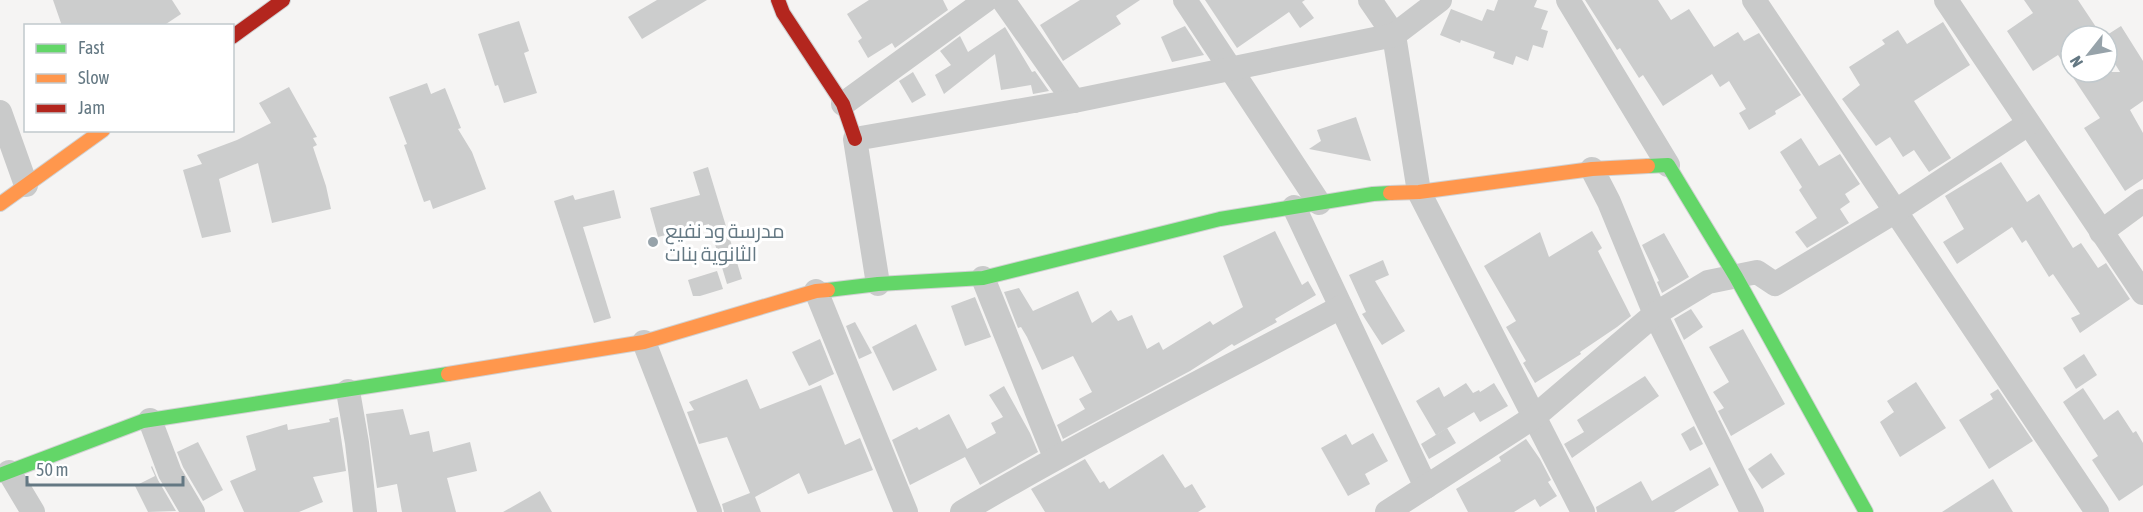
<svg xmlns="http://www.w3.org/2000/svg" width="2143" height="512" font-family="'Asap Condensed',Cairo,sans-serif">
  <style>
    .building { fill: #cccdcd }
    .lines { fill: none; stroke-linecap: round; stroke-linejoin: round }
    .fast-casing { stroke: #d0d1d2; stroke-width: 16 }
    .slow-casing { stroke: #d0d1d2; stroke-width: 16 }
    .jam-casing { stroke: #d0d1d2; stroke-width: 16 }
    .street { stroke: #c9caca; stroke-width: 24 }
    .fast { stroke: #63d668; stroke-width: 14 }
    .slow { stroke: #ff974d; stroke-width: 14 }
    .jam { stroke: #b3261e; stroke-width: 14 }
    .poi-dot { fill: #97a3aa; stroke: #fff; stroke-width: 2 }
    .labels { text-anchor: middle; stroke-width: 6; stroke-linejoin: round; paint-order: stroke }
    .poi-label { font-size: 20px; fill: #647883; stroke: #fff; text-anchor: start }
  </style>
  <rect width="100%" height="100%" fill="#f5f4f3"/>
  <g class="building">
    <polygon points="53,0 172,0 181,14 163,26 62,26"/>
    <polygon points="657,0 707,0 642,39 628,17"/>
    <polygon points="869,0 943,0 948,10 895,48 892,43 868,58 858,41 862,38 847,14"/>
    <polygon points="1080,0 1140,0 1116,16 1121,24 1063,61 1040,25"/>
    <polygon points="1205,0 1305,0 1302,2 1314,18 1300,28 1289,12 1237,48"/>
    <polygon points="1498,0 1537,0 1534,7 1548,11 1541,29 1548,31 1543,48 1533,45 1528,61 1516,56 1513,65 1493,58 1495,52 1461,40 1460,43 1440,35 1451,9 1482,21 1487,9 1494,11"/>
    <polygon points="1585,0 1658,0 1671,20 1689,9 1714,47 1738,32 1744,41 1759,33 1801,95 1775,111 1776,114 1749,130 1739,113 1746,109 1729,81 1720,87 1712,74 1663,106 1643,75 1639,78 1620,48 1617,50"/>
    <polygon points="2024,0 2078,0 2102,36 2071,36 2071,72 2120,72 2107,51 2107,35 2121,26 2143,61 2143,101 2130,110 2143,133 2143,179 2125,191 2084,128 2100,118 2058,55 2033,71 2007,31 2033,13"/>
    <polygon points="519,21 529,51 524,53 537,93 504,103 498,85 495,86 478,34"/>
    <polygon points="1943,22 1970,65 1914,101 1951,158 1929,172 1914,150 1903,157 1890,137 1876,146 1842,99 1860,85 1849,67 1885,44 1882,40 1898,30 1907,44"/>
    <polygon points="1185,26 1204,55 1172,62 1161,37"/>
    <polygon points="1005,27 1032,72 1035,71 1049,91 1033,94 1031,85 1001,90 995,54 944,94 935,75 951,65 940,51 960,36 968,52"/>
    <polygon points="913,72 926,95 912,103 899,81"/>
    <polygon points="427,83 431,94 445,88 461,128 458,129 472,152 486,189 433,209 430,200 424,202 420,191 404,145 407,144 389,97"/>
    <polygon points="289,87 317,137 313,138 317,145 313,147 326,186 331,209 272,223 258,163 219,179 231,232 202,238 183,170 202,164 197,155 237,140 271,123 259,103"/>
    <polygon points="1356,117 1371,161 1309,149 1321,141 1317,130"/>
    <polygon points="1801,138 1819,166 1840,154 1860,184 1845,194 1850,202 1840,209 1849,223 1807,248 1795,232 1817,218 1799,190 1802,187 1780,152"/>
    <polygon points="2001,162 2027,202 2039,194 2073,248 2081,243 2098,268 2106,263 2130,299 2080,333 2071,318 2080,314 2053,274 2049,277 2026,240 2022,243 2012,227 1957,264 1943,242 1964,229 1945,196"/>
    <polygon points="708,167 742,279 727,284 709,224 658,237 650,208 700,195 693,172"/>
    <polygon points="614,190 621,218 583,227 611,318 594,323 554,201 573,195 575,200"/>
    <polygon points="1275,231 1302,285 1308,281 1316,295 1275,319 1277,322 1234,346 1232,344 1190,371 1063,439 1057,425 1085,409 1079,399 1092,392 1073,356 1042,370 1027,337 1021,327 1018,328 1004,292 1019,288 1033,311 1078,291 1092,323 1111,310 1118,321 1132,315 1147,349 1159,342 1163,350 1210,321 1213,325 1243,307 1223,256"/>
    <polygon points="1592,231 1602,248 1598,251 1631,316 1617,327 1580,352 1581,354 1535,383 1523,363 1526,361 1506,327 1516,321 1484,266 1540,232 1549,257"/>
    <polygon points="1664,233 1689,277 1662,293 1657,282 1659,281 1642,245"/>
    <polygon points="1383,260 1389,275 1375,281 1405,331 1382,345 1362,314 1366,312 1349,275"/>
    <polygon points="717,271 723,289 700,296 693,296 688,280"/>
    <polygon points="975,297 991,337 965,346 951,306"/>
    <polygon points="1691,309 1703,327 1684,340 1674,319"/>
    <polygon points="855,322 872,353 859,359 846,326"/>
    <polygon points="916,324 937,370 893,391 872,347"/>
    <polygon points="1743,329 1785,404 1731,436 1718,411 1724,408 1713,392 1729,382 1709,347"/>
    <polygon points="820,339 834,374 809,386 792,352"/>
    <polygon points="2084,354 2097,375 2076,389 2063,368"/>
    <polygon points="1645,376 1659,396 1572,458 1564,444 1584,432 1577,420"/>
    <polygon points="747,379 760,409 821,385 845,445 860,438 873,470 808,494 799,473 755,497 761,512 724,512 722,504 750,493 727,437 699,444 687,412 694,410 689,402"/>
    <polygon points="1916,382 1946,428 1900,457 1880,422 1894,412 1887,401"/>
    <polygon points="1466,383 1473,393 1479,390 1480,392 1494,383 1508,406 1480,422 1474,412 1436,435 1416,401 1439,387 1444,397"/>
    <polygon points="1004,386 1030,433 1038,452 980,485 965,457 910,485 892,440 917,427 919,430 949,414 967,449 996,433 991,423 1003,417 989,395"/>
    <polygon points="2083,388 2104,420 2118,410 2133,433 2136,431 2143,443 2143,485 2119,501 2092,460 2098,456 2063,402"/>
    <polygon points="1998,389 2033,441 1989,469 1959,420 1993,399 1990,394"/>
    <polygon points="403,409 410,435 429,431 433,452 470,442 477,471 447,478 456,512 402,512 397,484 377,488 366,414"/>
    <polygon points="338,417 346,471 313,477 323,502 299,512 244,512 230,481 256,470 246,436 287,424 288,430 330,422 329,419"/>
    <polygon points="1694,426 1703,444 1690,451 1681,434"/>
    <polygon points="1447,428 1456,443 1429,459 1421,444"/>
    <polygon points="1373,433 1388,461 1365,474 1370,484 1348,496 1321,448 1346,434 1352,445"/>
    <polygon points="1526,439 1540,459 1551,480 1548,482 1557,496 1540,507 1535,499 1514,512 1468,512 1456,489 1501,461 1499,457"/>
    <polygon points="198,442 223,490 203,501 183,467 177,452"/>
    <polygon points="1771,453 1785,474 1762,489 1748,469"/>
    <polygon points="1163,454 1185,488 1192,484 1206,507 1198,512 1045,512 1031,489 1085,459 1100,483 1104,481 1109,489"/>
    <polygon points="152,466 158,480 176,511 148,512 135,486 155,476 151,467"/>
    <polygon points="1710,467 1719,485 1674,512 1597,512 1596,507 1641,481 1652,501"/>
    <polygon points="1993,479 2013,512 1942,512"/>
    <polygon points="540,491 552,512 503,512"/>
  </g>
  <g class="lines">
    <g class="fast-casing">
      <g id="fast">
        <polyline points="1648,166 1668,165 1736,277 1866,512"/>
        <polyline points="828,290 878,284 983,278 1220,219 1373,194 1390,193"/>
        <polyline points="0,475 143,421 448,374"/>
      </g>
    </g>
    <g class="slow-casing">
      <g id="slow">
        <polyline points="1390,193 1419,192 1592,169 1648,166"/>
        <polyline points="0,204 103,130"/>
        <polyline points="448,374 644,342 816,291 828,290"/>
      </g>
    </g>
    <g class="jam-casing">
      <g id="jam">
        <polyline points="778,0 783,13 843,104 855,139"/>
        <polyline points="232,37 283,0"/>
      </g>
    </g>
    <g class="street">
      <polyline points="1003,0 1074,101"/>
      <polyline points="1185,0 1319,203"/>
      <polyline points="1370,0 1394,35 1419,192 1583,512"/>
      <polyline points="1568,0 1668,165"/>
      <polyline points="1754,0 2097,512"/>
      <polyline points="1946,0 2143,293"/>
      <polyline points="843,104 986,0"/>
      <polyline points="0,112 26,185"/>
      <polyline points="1592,169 1609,202 1655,314 1752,512"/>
      <polyline points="1294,207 1426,487"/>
      <polyline points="2101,232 2143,201"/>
      <polyline points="983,278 1055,457"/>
      <polyline points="878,284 855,139 1074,101 1394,35 1440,0"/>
      <polyline points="816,291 906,512"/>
      <polyline points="644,342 710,512"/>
      <polyline points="348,391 357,443 365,512"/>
      <polyline points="150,420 170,473 193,512"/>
      <polyline points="9,472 33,512"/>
      <path d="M962,512C1086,439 1214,375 1341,307"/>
      <polyline points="1387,512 1534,417 1655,314 1708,282 1757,272 1775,284 1896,211 2028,124"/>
    </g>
    <use href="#fast" class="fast"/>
    <use href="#slow" class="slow"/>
    <use href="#jam" class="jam"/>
  </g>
  <circle class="poi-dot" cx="653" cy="242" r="6"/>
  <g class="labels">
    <g class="poi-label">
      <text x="665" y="238">مدرسة ود نفيع<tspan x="665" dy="23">الثانوية بنات</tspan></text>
    </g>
  </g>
  <rect x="24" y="24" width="210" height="108" fill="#ffffff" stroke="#c1c9cd" stroke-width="1.5"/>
  <rect x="36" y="44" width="30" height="9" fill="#63d668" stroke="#c1c9cd" stroke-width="1.5"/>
  <text x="78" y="54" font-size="18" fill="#647883">Fast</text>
  <rect x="36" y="74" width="30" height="9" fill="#ff974d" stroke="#c1c9cd" stroke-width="1.5"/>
  <text x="78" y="84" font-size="18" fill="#647883">Slow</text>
  <rect x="36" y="104" width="30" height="9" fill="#b3261e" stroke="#c1c9cd" stroke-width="1.5"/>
  <text x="78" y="114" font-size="18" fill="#647883">Jam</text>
  <g transform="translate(2089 54) rotate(239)"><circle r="28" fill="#ffffff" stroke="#c1c9cd" stroke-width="1.5"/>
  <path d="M0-4.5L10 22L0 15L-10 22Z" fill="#97a3aa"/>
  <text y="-9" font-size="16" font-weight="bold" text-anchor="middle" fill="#647883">N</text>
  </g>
  <path d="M27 476v9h156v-9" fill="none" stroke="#647883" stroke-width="3"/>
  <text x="36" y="476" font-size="18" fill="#647883" stroke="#ffffff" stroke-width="4.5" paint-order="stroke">50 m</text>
</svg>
